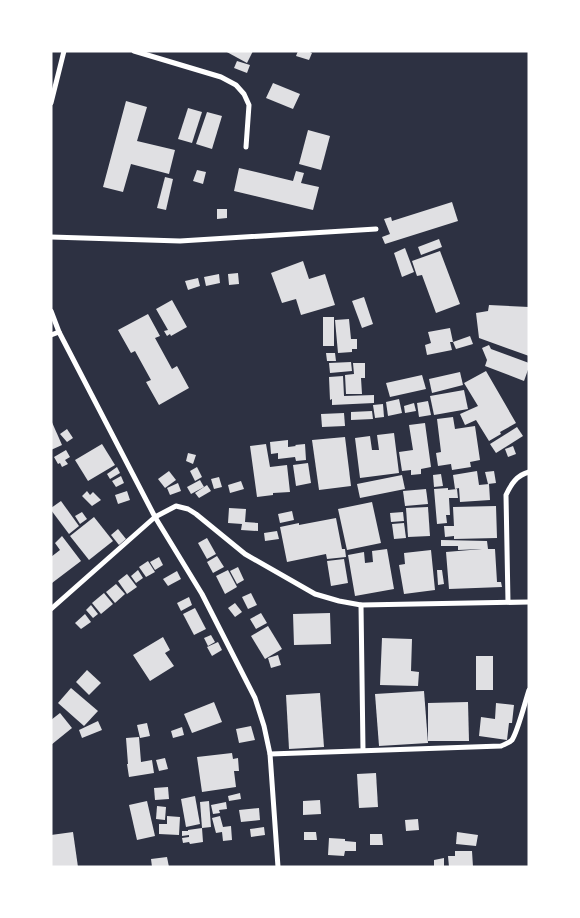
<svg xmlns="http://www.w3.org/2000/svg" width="580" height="918" font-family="Figtree,sans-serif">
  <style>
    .building { fill: #e0e0e3 }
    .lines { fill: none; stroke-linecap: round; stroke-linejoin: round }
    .minor { stroke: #fff; stroke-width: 5 }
  </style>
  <rect width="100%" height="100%" fill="#2d3142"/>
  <g class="building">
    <polygon points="225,51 253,51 247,63"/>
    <polygon points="298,51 308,51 312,53 309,60 296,56"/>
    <polygon points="237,61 250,65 247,73 234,68"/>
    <polygon points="273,83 300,94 293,109 266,98"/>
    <polygon points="126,101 147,107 137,141 175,150 169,174 131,164 123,192 103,187"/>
    <polygon points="188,108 202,112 192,143 178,139"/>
    <polygon points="207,112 222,116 212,149 196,144"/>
    <polygon points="308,130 330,136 321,170 299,164"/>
    <polygon points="239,168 293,181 296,171 304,173 301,183 319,187 313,210 234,191"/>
    <polygon points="197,170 206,172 203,184 193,181"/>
    <polygon points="165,177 173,179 166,210 157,208"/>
    <polygon points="452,202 458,221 385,244 382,237 390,234 384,219 391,217 392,221"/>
    <polygon points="217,209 227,209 227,218 217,219"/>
    <polygon points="439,239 442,247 421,255 418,247"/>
    <polygon points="405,248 414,272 402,277 394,253"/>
    <polygon points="440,251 460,304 436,313 422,275 417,276 412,261"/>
    <polygon points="303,261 309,279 325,274 335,305 301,315 296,299 282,303 271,273"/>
    <polygon points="238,273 239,284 229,285 228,274"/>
    <polygon points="219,274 220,283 206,286 204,277"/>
    <polygon points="198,278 200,286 188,290 185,281"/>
    <polygon points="364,297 373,324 362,328 352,301"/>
    <polygon points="172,300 187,327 171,336 170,334 167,336 164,331 168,330 156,309"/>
    <polygon points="489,305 529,307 529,356 479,338 476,313 488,311"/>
    <polygon points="148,314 160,336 155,338 172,369 177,366 189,388 159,405 146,382 151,380 135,351 131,353 118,330"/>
    <rect x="323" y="317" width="11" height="29"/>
    <polygon points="349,319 351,339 357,339 357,349 352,349 352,352 338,353 335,320"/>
    <polygon points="450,328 453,342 450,342 452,350 427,355 425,345 431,343 428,332"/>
    <polygon points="470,336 473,344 456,349 453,342"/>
    <polygon points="489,345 491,349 529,363 529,367 524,381 485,366 487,360 482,348"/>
    <polygon points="326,353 335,353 336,361 327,361"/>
    <polygon points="351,362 352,371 330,373 329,363"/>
    <polygon points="353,363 365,363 365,378 361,378 362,394 346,394 345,375 354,374"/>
    <polygon points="486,371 516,423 500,432 501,434 489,441 476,420 465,425 460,414 478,406 464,383"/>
    <polygon points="460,372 463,385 432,393 429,379"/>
    <polygon points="422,375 426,389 390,397 386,383"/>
    <polygon points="343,376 344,396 374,395 374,403 332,405 332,399 330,400 329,377"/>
    <polygon points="464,390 468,409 434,415 430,396"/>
    <polygon points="399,399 402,413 388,416 386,402"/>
    <polygon points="428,401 431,415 419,417 417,403"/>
    <polygon points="414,403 416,411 405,413 404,406"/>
    <polygon points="383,404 384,417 375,418 373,405"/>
    <polygon points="372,411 373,419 351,420 351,412"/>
    <polygon points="344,413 345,426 322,427 321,414"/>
    <polygon points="453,417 455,429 475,426 480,460 470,462 471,467 452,470 451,464 438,466 436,453 441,452 437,419"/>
    <polygon points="51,420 62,445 51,450"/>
    <polygon points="425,423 431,467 421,469 421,474 411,475 411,470 402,471 399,452 413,450 409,425"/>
    <polygon points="517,427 523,436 496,453 490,444"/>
    <polygon points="67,429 73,438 67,442 60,434"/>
    <polygon points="394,433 399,473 360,478 355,438 370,436 372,450 379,450 377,435"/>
    <polygon points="345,437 351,486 319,490 312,440"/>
    <polygon points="288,440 288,447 296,446 295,445 305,444 306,460 296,461 295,457 278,459 278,453 271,454 270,442"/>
    <polygon points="102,444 115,465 88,481 75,460"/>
    <polygon points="266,444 270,467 287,465 290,492 273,493 273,495 257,497 250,446"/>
    <polygon points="513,446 516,454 508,457 505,449"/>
    <polygon points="66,450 70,457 65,460 68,464 62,467 60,463 58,464 54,457"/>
    <polygon points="188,453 196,455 193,464 186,461"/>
    <polygon points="308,463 311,483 296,486 293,465"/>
    <polygon points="117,467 120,473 110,479 107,474"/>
    <polygon points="197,467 202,477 195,481 190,471"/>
    <polygon points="169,471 176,480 165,488 158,479"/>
    <polygon points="477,471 479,485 489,484 490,500 460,502 459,488 455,489 453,475"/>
    <polygon points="494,471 496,483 488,484 485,472"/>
    <polygon points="441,474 443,486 434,487 433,475"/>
    <polygon points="402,475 405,489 360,498 357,484"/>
    <polygon points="121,476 124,483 116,487 112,481"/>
    <polygon points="219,477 222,487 214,489 211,479"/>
    <polygon points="200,480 204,487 191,494 187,487"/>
    <polygon points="241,481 244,489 230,493 228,485"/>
    <polygon points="178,483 181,491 170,495 167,488"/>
    <polygon points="207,485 211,491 199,498 195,493"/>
    <polygon points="448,488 448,490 457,489 458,498 449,498 450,515 446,515 447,523 437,524 434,489"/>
    <polygon points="426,489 428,504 405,506 403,491"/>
    <polygon points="87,491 90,495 93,492 101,500 92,506 82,496"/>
    <polygon points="127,491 130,500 118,504 115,495"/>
    <polygon points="61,501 79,526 69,534 51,510 51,508"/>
    <polygon points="372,502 381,543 347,550 338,509"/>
    <polygon points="496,506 497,538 454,539 454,536 445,537 444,526 454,526 453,507"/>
    <polygon points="428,507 430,536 408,537 406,508"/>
    <polygon points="229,508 246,509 245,522 258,523 258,531 241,530 242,524 228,523"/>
    <polygon points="292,511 294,520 280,523 278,514"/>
    <polygon points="82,512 87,519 80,524 75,516"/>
    <polygon points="403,512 404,521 391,522 390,513"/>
    <polygon points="94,517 113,541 89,560 70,536"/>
    <polygon points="336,518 342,549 345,549 346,557 327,559 326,554 287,562 280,527 299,523 299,525"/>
    <polygon points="404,523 406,538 394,539 392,524"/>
    <polygon points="118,529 126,539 119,545 111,535"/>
    <polygon points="277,531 279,539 265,541 264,533"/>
    <polygon points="62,536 81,561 52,583 51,582 51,557 60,550 55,543"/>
    <polygon points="207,538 216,554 207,559 198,543"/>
    <polygon points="441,540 487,541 488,549 495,549 497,582 501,582 502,587 449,589 446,552 482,549 458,550 458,546 441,546"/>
    <polygon points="387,549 394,589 355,596 348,555 364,552 365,563 373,562 372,551"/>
    <polygon points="431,550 435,590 404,594 399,565 405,564 404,553"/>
    <polygon points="217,556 224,567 213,573 207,562"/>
    <polygon points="159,557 163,565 155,570 150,562"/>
    <polygon points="344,559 348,583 331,586 327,561"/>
    <polygon points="148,561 155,572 146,577 139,567"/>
    <polygon points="238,567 244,580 237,584 230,571"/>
    <polygon points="138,570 143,578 136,583 131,576"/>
    <polygon points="228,570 237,587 225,594 216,576"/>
    <polygon points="437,570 442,570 444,584 438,585"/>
    <polygon points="177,571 181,579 168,586 163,579"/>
    <polygon points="127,574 137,587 127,594 118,581"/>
    <polygon points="116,584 125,594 115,603 106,592"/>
    <polygon points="104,593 113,604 101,614 92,603"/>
    <polygon points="251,593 257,605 248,609 242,597"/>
    <polygon points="189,597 192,605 181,611 177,603"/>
    <polygon points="235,603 242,612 235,617 228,608"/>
    <polygon points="91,605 98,614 93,618 86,610"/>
    <polygon points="195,608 206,629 194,635 183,614"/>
    <polygon points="261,613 267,623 256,629 250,619"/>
    <polygon points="330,613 331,644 294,645 293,614"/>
    <polygon points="85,614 91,622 81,629 75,623"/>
    <polygon points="268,626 282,649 265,659 251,636"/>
    <polygon points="211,635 215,642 208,646 204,638"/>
    <polygon points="163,637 170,650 165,653 174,666 150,681 133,655"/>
    <polygon points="382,638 412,639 411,671 419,672 418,686 380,685"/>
    <polygon points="218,642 222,650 212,656 207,647"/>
    <polygon points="278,655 281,665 271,668 268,658"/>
    <rect x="476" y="656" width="17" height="34"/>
    <polygon points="87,670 101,683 89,695 76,682"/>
    <polygon points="71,688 98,711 84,726 58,703"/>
    <polygon points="424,691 428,743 379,746 375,694"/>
    <polygon points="320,693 324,747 289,749 286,695"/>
    <polygon points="214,702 222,722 192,733 184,714"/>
    <polygon points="468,702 469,741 428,741 428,703"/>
    <polygon points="496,703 514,705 512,723 509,723 507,740 479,736 481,717 495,719"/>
    <polygon points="60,713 72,728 51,745 51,720"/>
    <polygon points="98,721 102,730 82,738 79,730"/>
    <polygon points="147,723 150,736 140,738 137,725"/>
    <polygon points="251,726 255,740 239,743 236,729"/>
    <polygon points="182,727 184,735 173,738 171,731"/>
    <polygon points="139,737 141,762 152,760 154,773 129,777 127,764 128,764 126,738"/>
    <polygon points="232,753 233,759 238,758 239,771 234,771 236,787 202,792 197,757"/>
    <polygon points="165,758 168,769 159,771 156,760"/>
    <polygon points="376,773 378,807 359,808 357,774"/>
    <polygon points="168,787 169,799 155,800 154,788"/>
    <polygon points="240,793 241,799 229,801 228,796"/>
    <polygon points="195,796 200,824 186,827 181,799"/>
    <polygon points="320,800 321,814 303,815 303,801"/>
    <polygon points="147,801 155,836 137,840 129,805"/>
    <polygon points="209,801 211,827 202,828 200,802"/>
    <polygon points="226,802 227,809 219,810 220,813 213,814 211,805"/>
    <polygon points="157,806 166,807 165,820 156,819"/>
    <polygon points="259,808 260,820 241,822 239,810"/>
    <polygon points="167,816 180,817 179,835 159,834 159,824 167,824"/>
    <polygon points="220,816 223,827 231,826 232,840 223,841 222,832 216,833 212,818"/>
    <polygon points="418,819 419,830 406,831 405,820"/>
    <polygon points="264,827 265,835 251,837 250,829"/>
    <polygon points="202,828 203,842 190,844 189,842 183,843 182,838 189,837 189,835 182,836 182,831 188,831 188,830"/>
    <polygon points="73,832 78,867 51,867 51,835"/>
    <polygon points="304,832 316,832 317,840 304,840"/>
    <polygon points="457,832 478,835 476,846 456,844"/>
    <polygon points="370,834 382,834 383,845 370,845"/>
    <polygon points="329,838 345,839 345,841 356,842 356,851 345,851 344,856 328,855"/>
    <polygon points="455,851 472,851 473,867 449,867 448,856 455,856"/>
    <polygon points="167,857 169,867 152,867 151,859"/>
    <polygon points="444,858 444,867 434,867 434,860"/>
  </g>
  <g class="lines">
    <g class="minor">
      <polyline points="134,51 221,77 236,85 244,94 249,105 246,147"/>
      <polyline points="51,103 64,51"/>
      <polyline points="51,237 180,241 376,229"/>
      <polyline points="51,311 59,332 155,517 202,594 255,698 264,726 270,754 278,867"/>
      <polyline points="51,335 59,332"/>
      <path d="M508,602L506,495C511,484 517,475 529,472"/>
      <polyline points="361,605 363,750"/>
      <polyline points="51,609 155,517 176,506 188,509 196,514 245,554 315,594 339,601 361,605 529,602"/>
      <path d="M270,754L501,746C505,744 509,743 512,740C518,731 525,702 529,690"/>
    </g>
  </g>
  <rect width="580" height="918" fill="none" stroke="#ffffff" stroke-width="105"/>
</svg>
